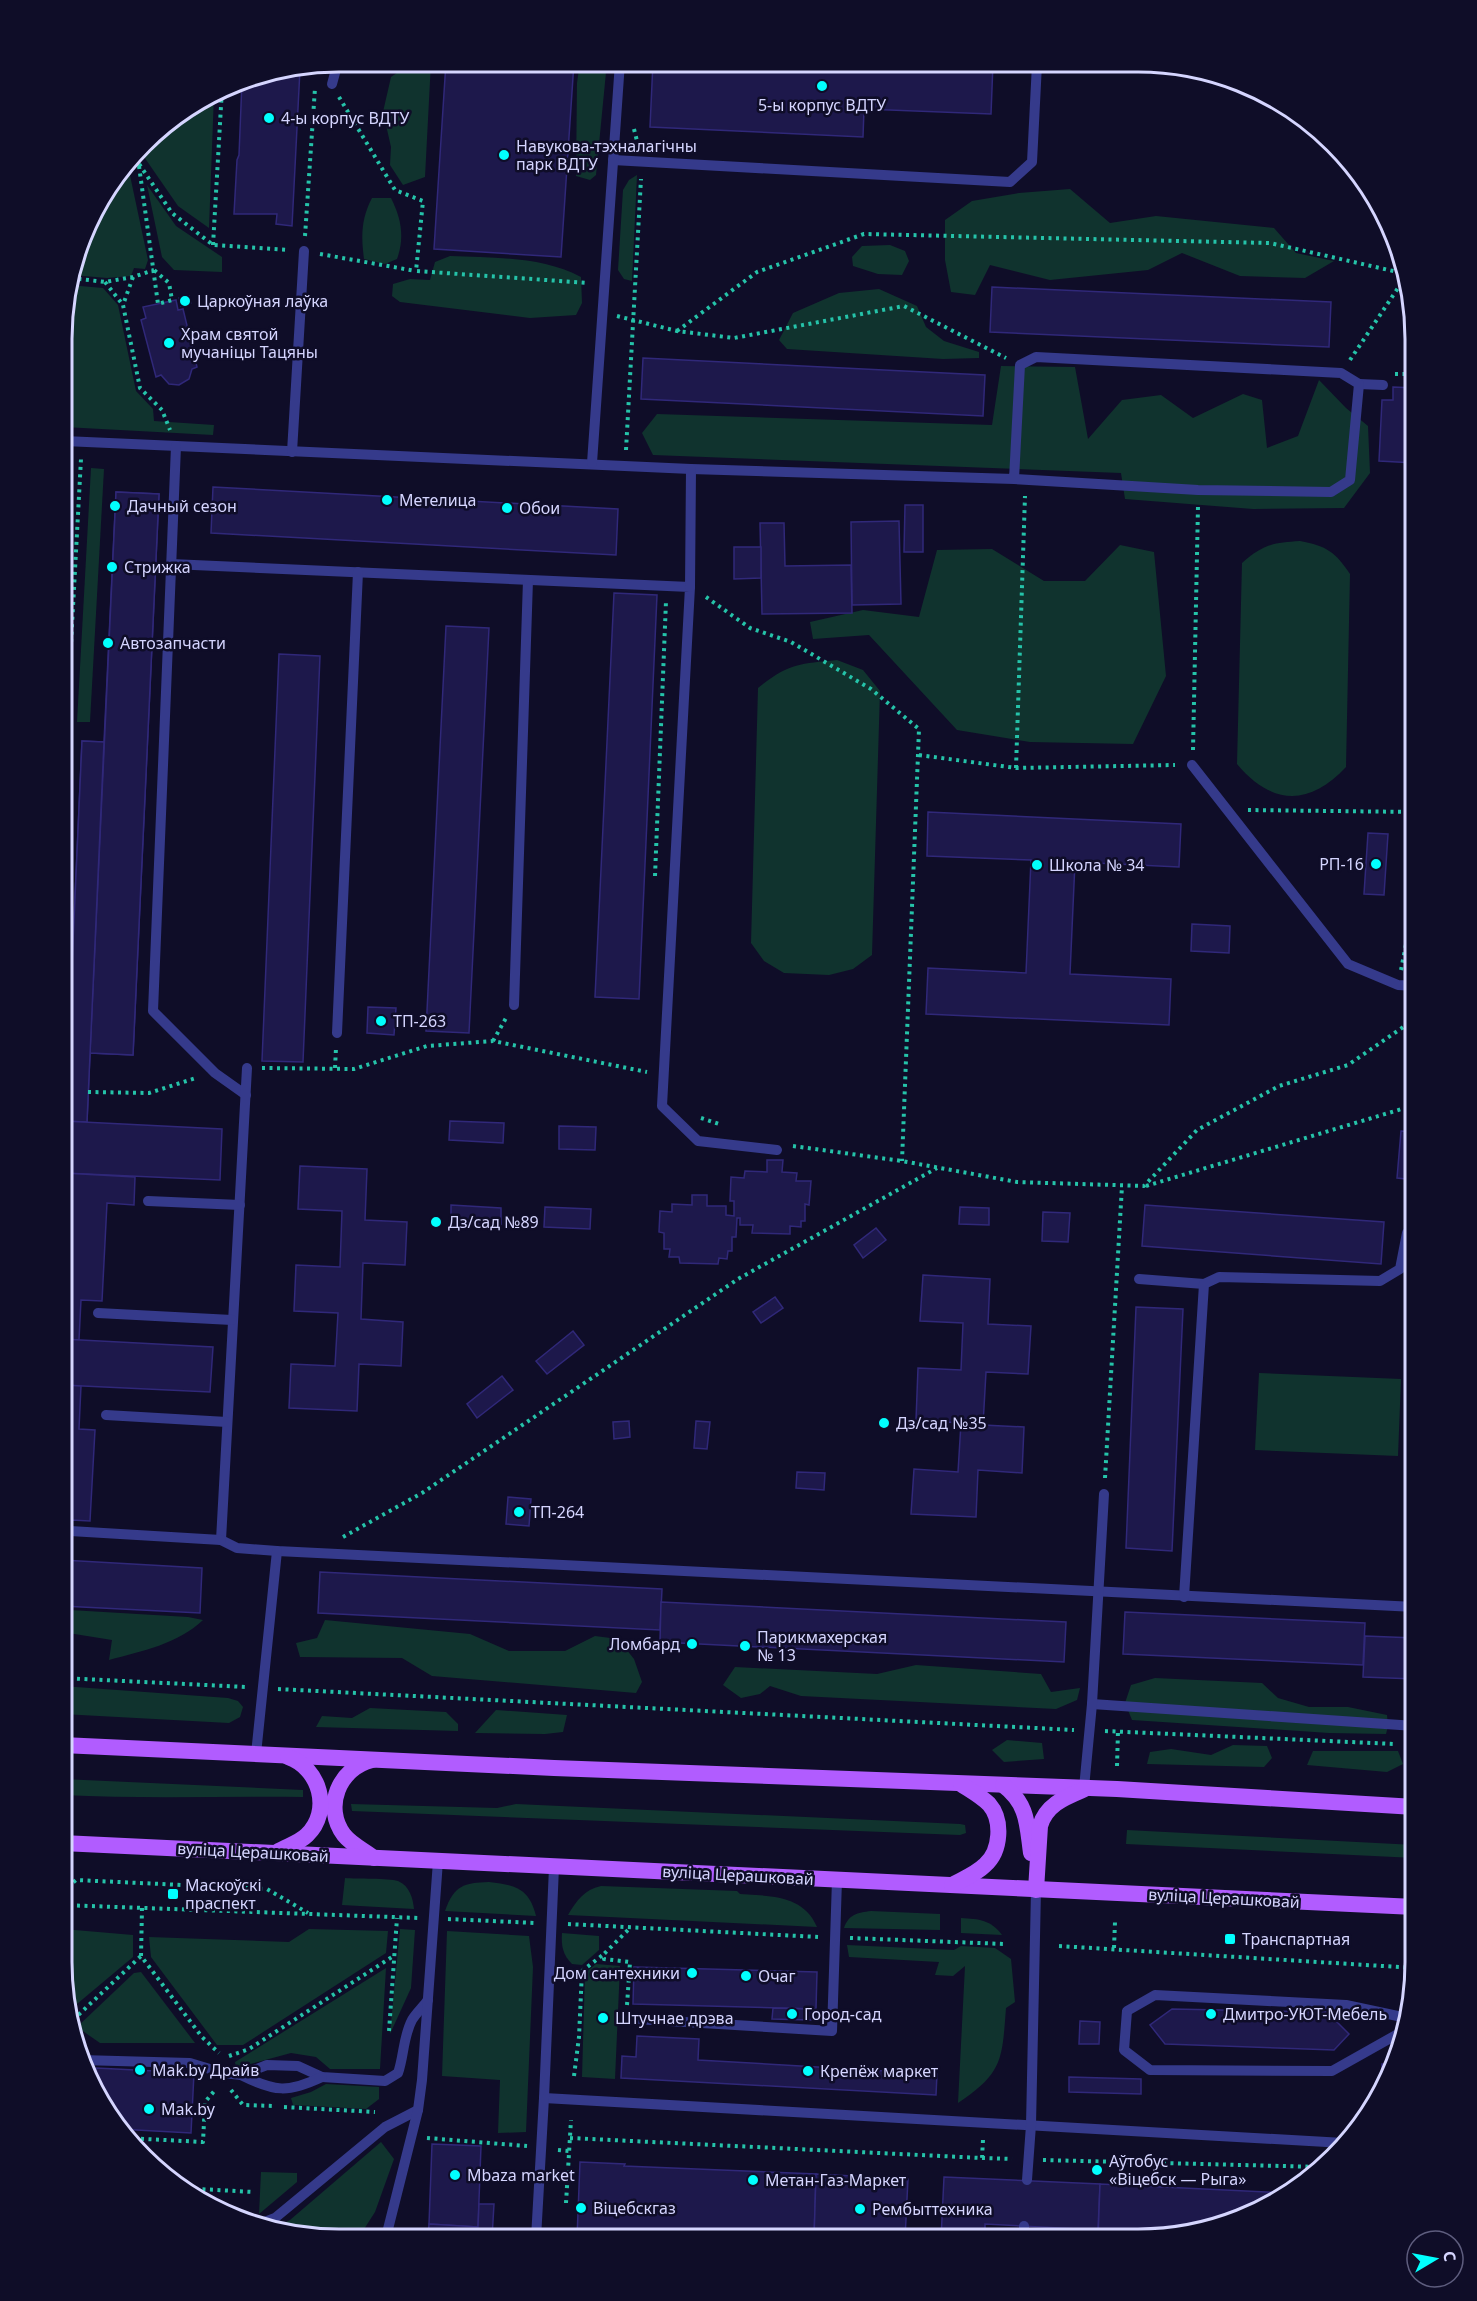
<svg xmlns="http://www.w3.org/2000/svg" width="1477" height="2301" font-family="'Noto Sans',sans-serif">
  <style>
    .green { fill: #10332e }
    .building { fill: #1d184b; stroke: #302879; stroke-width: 1.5 }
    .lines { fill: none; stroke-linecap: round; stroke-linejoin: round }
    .path { stroke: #25c3a9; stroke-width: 4; stroke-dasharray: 3 4.5; stroke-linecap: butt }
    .service { stroke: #353a8b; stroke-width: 10 }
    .primary { stroke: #b15cff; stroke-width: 16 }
    .poi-dot { fill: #01fffe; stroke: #0f0d28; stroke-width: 2 }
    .labels { text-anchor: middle; stroke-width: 5; stroke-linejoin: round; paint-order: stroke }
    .poi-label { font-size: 16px; fill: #d5d5ff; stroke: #0f0d28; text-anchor: start }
    .street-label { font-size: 16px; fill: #d5d5ff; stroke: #0f0d28 }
    .rim { fill: none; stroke: #d5d5ff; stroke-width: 3 }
  </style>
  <rect width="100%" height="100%" fill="#0f0d28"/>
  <g class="green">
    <polygon points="402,62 431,62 425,177 403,185 390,165 391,147 383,112 391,77 404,68"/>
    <polygon points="580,62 607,62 596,175 590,180 576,176 577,83"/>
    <polygon points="214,94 209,228 178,206 140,151 156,130"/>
    <polygon points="128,166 148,260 145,269 134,268 131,276 107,278 72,275 90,216"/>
    <polygon points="637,175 632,281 624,279 618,270 623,190 629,180"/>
    <polygon points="147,185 176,226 222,257 222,272 174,270 162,257"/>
    <polygon points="1070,189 1110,223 1156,216 1274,228 1296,253 1334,261 1305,278 1240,276 1182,253 1148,270 1050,280 990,265 975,295 951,292 945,260 945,220 972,201 1019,193"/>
    <path d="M372,198H391C401,218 405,237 397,259L385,264L364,259C361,236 361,219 372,198Z"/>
    <polygon points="890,245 905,251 909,261 902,275 878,274 853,266 852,257 862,246"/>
    <path d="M450,256C494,258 541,256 581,277L582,303L576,315L530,318L400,302L392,296L393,284L410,279L430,280L435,262Z"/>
    <polygon points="69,285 103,288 118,305 136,391 153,409 154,421 214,425 213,435 64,427 64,303"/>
    <polygon points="879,289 917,306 926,327 944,341 979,352 979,358 943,359 787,349 779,340 793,313 839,293"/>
    <polygon points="1001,366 1075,367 1088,439 1122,400 1161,395 1193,418 1243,394 1262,400 1267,448 1298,436 1319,380 1346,408 1368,426 1370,473 1344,508 1253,509 1125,499 1121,473 653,455 642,433 657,414 992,425"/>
    <polygon points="91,468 104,469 90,722 77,722"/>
    <path d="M1300,541C1327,546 1335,552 1350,574L1346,767C1310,806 1272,806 1237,764L1242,563C1263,544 1273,543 1300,541Z"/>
    <polygon points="1120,545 1154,552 1166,676 1133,744 1030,742 957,730 869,635 813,639 810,622 863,610 919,617 937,550 992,549 1044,581 1085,581"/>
    <path d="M837,660L863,670L880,691L872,955L853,969L829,975L784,973L764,961L751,943L758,688C789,663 799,664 837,660Z"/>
    <polygon points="1259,1373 1401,1379 1398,1456 1255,1450"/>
    <path d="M70,1610L188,1617L203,1620C178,1644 142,1651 109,1660L112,1640L62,1632V1611Z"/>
    <polygon points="325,1620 470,1634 509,1651 565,1651 595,1636 618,1639 634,1659 642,1682 636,1693 432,1676 402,1658 300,1657 296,1643 317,1638"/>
    <polygon points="916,1665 1041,1674 1051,1692 1080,1688 1077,1700 1056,1709 801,1696 770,1686 760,1694 741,1698 723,1685 735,1667 877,1674"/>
    <polygon points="1155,1678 1262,1683 1278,1698 1309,1707 1348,1707 1387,1715 1388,1726 1386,1734 1329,1733 1132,1720 1125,1703 1131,1685"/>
    <polygon points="62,1686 228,1698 238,1701 243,1707 240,1717 229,1723 62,1714"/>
    <polygon points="370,1708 446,1712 458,1724 458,1731 316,1727 322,1716 352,1718"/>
    <polygon points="496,1710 567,1715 563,1732 545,1734 475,1733"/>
    <polygon points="1007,1740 1042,1743 1044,1759 1004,1762 992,1750"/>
    <polygon points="1233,1745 1267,1746 1272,1758 1264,1767 1147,1764 1150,1752 1171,1749 1211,1755"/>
    <polygon points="1313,1751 1398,1751 1403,1764 1387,1772 1307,1765"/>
    <path d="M62,1779L303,1790V1797C222,1796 142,1799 62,1795Z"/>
    <polygon points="351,1804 497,1808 516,1804 960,1824 965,1825 966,1833 960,1835 352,1811"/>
    <polygon points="1127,1830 1415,1845 1415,1858 1126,1844"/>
    <path d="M345,1878C357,1879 388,1878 398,1881C410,1886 413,1899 414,1909L342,1905Z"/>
    <path d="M489,1882C515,1885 529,1888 536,1916L445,1911C454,1885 464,1883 489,1882Z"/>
    <path d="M601,1886L737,1891L740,1894C770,1896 804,1895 817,1927L568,1915C577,1900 584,1890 601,1886Z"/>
    <path d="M871,1911L940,1914V1930L844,1928C849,1914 857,1913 871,1911Z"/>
    <path d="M961,1918C979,1919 991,1920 1002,1935L961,1933Z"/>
    <polygon points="63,1929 133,1935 133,1957 71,2009 62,1962"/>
    <polygon points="309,1929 388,1931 386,1953 243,2045 217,2045 151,1957 149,1937 289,1942"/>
    <polygon points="400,1929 415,1930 411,1988 390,2034"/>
    <polygon points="447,1931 529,1936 533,1967 526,2132 498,2133 500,2080 442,2076"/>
    <path d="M562,1933L599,1936V1950L582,1965L572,1964C563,1955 561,1946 562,1933Z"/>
    <path d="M847,1945L954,1950L961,1946L995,1948L1011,1959L1015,2002L1006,2008C1002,2060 1003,2073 958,2103L965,1966L953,1976L935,1975L939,1962L849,1957Z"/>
    <polygon points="596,1964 620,1966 615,2079 582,2077 585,1973"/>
    <polygon points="386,1968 380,2069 330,2069 316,2057 291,2053 236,2068 235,2062"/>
    <polygon points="141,1972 195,2043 100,2043 77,2027 134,1973"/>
    <polygon points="326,2084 379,2087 379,2099 366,2109 293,2105 291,2098 311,2092"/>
    <polygon points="381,2142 394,2159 375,2212 359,2237 303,2237 272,2229 290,2220"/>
    <polygon points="261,2172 297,2173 297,2182 259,2214"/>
  </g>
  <g class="building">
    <polygon points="446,62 574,62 561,257 434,249"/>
    <polygon points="653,62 993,63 991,114 864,109 863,137 650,127"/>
    <polygon points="300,69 292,226 276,224 277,214 234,214 237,160 239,155 242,81"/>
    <polygon points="992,287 1331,302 1329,347 990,332"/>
    <polygon points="189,296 191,303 181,306 179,298"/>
    <polygon points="176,300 178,310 183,309 197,367 192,369 189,379 179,385 169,384 161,375 156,377 141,320 146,318 143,307"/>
    <polygon points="643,358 985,375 983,416 641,399"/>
    <polygon points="1393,387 1415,388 1415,463 1379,461 1382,400 1393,400"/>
    <polygon points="213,487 618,509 616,555 211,533"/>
    <polygon points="116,492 159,494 133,1055 90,1053 87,1122 65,1121 82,741 104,742"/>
    <polygon points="116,492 159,494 133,1055 90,1053"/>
    <polygon points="905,505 923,505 923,552 904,552"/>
    <polygon points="899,521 901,604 852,605 851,522"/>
    <polygon points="760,523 784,523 785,566 851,565 852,613 762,614"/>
    <polygon points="734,547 761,547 761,578 734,579"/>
    <polygon points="614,593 657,595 639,999 595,997"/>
    <polygon points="446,626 489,628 469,1033 426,1031"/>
    <polygon points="279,654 320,656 303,1062 262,1061"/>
    <polygon points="82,741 104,742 87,1122 65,1121"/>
    <polygon points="928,812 1181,824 1179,867 1075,862 1070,974 1171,979 1169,1025 926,1014 928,968 1026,973 1031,860 927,856"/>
    <polygon points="1368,833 1388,834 1384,895 1364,894"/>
    <polygon points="1192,924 1230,926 1229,953 1191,951"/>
    <polygon points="368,1007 396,1008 394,1035 367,1033"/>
    <polygon points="63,1121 222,1129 220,1180 63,1173"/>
    <polygon points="450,1121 504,1123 503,1143 449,1140"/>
    <polygon points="559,1126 596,1127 595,1150 559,1149"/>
    <polygon points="1401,1131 1415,1132 1415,1180 1397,1178"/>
    <polygon points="767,1160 783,1160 782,1172 797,1173 796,1181 811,1181 809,1205 805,1204 805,1221 801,1221 801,1227 790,1226 790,1234 752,1233 753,1225 740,1225 740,1218 737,1218 736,1237 732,1237 732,1251 728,1251 727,1259 719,1258 718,1264 680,1263 679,1257 669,1257 670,1249 664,1249 664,1233 659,1232 660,1211 672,1212 672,1204 692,1205 692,1195 707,1195 707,1206 726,1206 726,1215 734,1216 734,1201 730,1201 731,1177 744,1178 745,1171 767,1172"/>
    <polygon points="300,1166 367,1169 365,1220 407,1222 405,1265 363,1263 361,1319 403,1322 401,1366 359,1364 357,1411 289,1408 291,1364 335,1366 338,1313 294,1311 296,1265 340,1267 342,1211 298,1209"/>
    <polygon points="63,1173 135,1177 134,1205 107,1203 102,1301 81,1300 79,1340 62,1339"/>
    <polygon points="451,1205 501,1208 501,1226 451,1223"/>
    <polygon points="1145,1205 1384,1222 1381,1264 1142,1246"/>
    <polygon points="545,1207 591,1209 590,1229 544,1227"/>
    <polygon points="960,1207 989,1208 989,1225 959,1224"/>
    <polygon points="1043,1212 1070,1213 1068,1242 1042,1241"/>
    <polygon points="876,1228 886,1240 863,1258 854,1245"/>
    <polygon points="923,1275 990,1279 988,1324 1031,1326 1028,1374 986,1372 983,1425 1024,1427 1022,1473 978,1470 976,1517 911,1514 914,1469 958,1472 961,1423 916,1420 918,1368 961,1370 963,1323 920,1321"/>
    <polygon points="775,1297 783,1308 761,1323 753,1312"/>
    <polygon points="1136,1307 1183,1309 1172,1551 1126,1548"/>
    <polygon points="573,1331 584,1345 547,1374 536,1361"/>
    <polygon points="62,1339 213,1347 210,1392 62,1385"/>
    <polygon points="502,1376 513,1390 477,1418 467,1404"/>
    <polygon points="62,1385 81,1386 79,1429 95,1430 90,1521 71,1520 69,1561 62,1560"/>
    <polygon points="629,1421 630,1437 614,1439 613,1422"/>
    <polygon points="696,1421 710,1422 707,1449 694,1448"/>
    <polygon points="797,1472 825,1473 824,1490 796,1488"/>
    <polygon points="508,1497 531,1499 529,1526 506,1524"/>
    <polygon points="62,1560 202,1568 200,1613 62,1606"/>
    <polygon points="320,1572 662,1589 660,1630 318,1613"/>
    <polygon points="661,1602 1066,1622 1064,1662 660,1642"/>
    <polygon points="1125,1612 1365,1623 1363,1665 1123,1654"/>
    <polygon points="1365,1636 1415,1638 1415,1679 1363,1677"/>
    <polygon points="634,1967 817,1972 816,2009 633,2004"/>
    <polygon points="773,2008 812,2009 811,2020 772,2019"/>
    <polygon points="1172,2009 1327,2012 1349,2034 1334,2050 1165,2044 1150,2025"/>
    <polygon points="1080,2021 1100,2022 1099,2044 1079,2044"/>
    <polygon points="637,2036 699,2039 698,2060 937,2074 936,2095 621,2078 622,2056 636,2057"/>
    <polygon points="1382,2064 1394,2065 1383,2088 1381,2088"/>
    <polygon points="96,2068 194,2073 191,2133 118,2129 94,2089"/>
    <polygon points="1069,2077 1141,2079 1141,2094 1069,2092"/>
    <polygon points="432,2144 481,2146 478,2227 429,2224"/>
    <polygon points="580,2162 625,2164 624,2166 816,2174 814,2239 577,2238"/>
    <polygon points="816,2174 908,2179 905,2239 814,2239"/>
    <polygon points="944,2177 1100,2184 1098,2230 985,2224 985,2239 941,2239"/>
    <polygon points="1100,2184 1289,2193 1245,2218 1139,2239 1098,2239"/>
    <polygon points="479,2204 494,2204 492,2238 428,2238 429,2224 478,2227"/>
  </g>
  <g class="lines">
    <g class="path">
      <polyline points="339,97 395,190 423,201 416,271 589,283"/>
      <polyline points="634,129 638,145"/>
      <polyline points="135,158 172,213 213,245 288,250"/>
      <polyline points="139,166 158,304 172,300 169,283 154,270"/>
      <polyline points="305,236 315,88"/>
      <polyline points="213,245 222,89"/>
      <polyline points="320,254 416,271"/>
      <polyline points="133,277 123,305 140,388 162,410 170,430"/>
      <polyline points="71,278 105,282 133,277 154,270"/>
      <polyline points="105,282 123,305"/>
      <polyline points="617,316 677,331 734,338 904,306 1006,358"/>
      <polyline points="677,331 757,272 864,234 1270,243 1402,273"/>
      <polyline points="1350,360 1404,279"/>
      <polyline points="1395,374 1415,374"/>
      <polyline points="626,450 641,179"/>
      <polyline points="706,597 750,628 791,642 871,689 919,729 902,1161"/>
      <polyline points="1193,750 1198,506"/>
      <polyline points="919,755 1016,768 1175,765"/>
      <polyline points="1016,768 1025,496"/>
      <polyline points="63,792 81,459 79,459"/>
      <polyline points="1248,810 1415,812"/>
      <polyline points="655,876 666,601"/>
      <polyline points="1401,970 1415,898"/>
      <polyline points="493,1041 506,1018"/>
      <polyline points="262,1068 354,1069 427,1046 493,1041 647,1072"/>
      <polyline points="335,1068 336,1048"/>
      <polyline points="63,1091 66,1091"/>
      <polyline points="88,1092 149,1093 196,1078"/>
      <polyline points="701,1118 722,1125"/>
      <polyline points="793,1146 902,1161 1017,1182 1144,1186 1197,1130 1279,1086 1348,1065 1415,1019"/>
      <polyline points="1146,1186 1415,1105"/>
      <polyline points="1105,1478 1122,1186"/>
      <polyline points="343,1537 422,1493 738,1279 937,1168"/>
      <polyline points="62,1678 247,1687"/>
      <polyline points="278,1689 1074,1730"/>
      <polyline points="1105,1731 1395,1744"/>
      <polyline points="1117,1766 1118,1731"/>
      <polyline points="62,1892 76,1880 267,1889 308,1913"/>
      <polyline points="62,1905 419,1918"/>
      <polyline points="142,1908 141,1956 202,2037 219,2053"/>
      <polyline points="448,1919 536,1923"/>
      <polyline points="568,1924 818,1937"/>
      <polyline points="850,1938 1005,1944"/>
      <polyline points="1059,1946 1415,1968"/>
      <polyline points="1114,1948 1115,1922"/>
      <polyline points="627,2005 630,1962 604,1959 604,1954 631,1927"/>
      <polyline points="73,2020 141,1956"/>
      <polyline points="389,2031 397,1918"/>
      <polyline points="229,2056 249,2049 395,1955"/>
      <polyline points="574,2076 579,2037 582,1971 604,1954"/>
      <polyline points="231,2090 243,2105 273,2106"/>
      <polyline points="284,2107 375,2112"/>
      <polyline points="126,2138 203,2142 205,2102 216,2089"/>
      <polyline points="427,2138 527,2146"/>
      <polyline points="570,2138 982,2158 983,2140"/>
      <polyline points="558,2150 569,2151"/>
      <polyline points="982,2158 1012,2159"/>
      <polyline points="1043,2160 1322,2167"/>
      <polyline points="180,2188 254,2192"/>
      <polyline points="566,2203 571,2120"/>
    </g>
    <g class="service">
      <polyline points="332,84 338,62"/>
      <polyline points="613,160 1010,182 1032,162 1037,64"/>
      <polyline points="1359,384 1383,385"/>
      <polyline points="64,441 691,469 1014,479 1198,490 1331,492 1350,480 1359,384 1341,373 1036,357 1020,365 1014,479"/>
      <polyline points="176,446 153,1011 215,1073 246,1095"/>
      <polyline points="292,452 304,251"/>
      <polyline points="592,463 620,62"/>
      <polyline points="171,564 690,587 662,1106 698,1141 777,1150"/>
      <polyline points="690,587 691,469"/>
      <polyline points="1192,765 1348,964 1398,985 1415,986"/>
      <polyline points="514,1005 528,580"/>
      <polyline points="337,1033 358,572"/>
      <polyline points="247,1068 221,1540 237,1548 277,1551 1415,1607"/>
      <polyline points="148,1201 240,1205"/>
      <polyline points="1139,1279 1204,1284"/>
      <polyline points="98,1313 232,1320"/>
      <polyline points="106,1415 227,1422"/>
      <polyline points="70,1531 221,1540"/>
      <polyline points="1184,1597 1204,1284 1219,1277 1380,1281 1400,1269 1407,1233 1415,1227"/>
      <polyline points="1092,1704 1415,1726"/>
      <polyline points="256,1754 277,1551"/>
      <polyline points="1084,1788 1092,1704 1104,1494"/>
      <polyline points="635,2019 832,2031 837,1880"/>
      <polyline points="1405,2030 1332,2071 1150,2070 1124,2050 1127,2011 1155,1995 1346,2005 1407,2018"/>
      <path d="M81,2060L190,2063L223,2073L241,2075L267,2065L298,2066L322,2077L385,2081L398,2073C404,2056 403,2037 412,2020C416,2013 423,2007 428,2000"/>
      <path d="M241,2075C275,2092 288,2093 322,2077"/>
      <polyline points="544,2098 1344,2143"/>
      <polyline points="1027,2180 1031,2125 1036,1890"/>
      <polyline points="257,2225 275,2218 385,2127 418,2110"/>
      <polyline points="386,2237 418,2110 422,2080 438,1861"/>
      <polyline points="536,2238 544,2098 554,1867"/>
      <polyline points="1024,2239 1024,2226"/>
    </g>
    <g class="primary">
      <polyline points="62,1745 554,1768 1117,1789 1415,1807"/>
      <path d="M372,1760C339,1768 323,1807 344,1835C352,1845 364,1850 374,1858"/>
      <path d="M1003,1785C1028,1804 1027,1824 1031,1853"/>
      <polyline points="62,1843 1415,1907"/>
      <path d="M277,1852C287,1846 299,1843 307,1835C332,1811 320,1768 288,1757"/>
      <path d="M952,1885C963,1879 976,1874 985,1865C1001,1851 1003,1820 989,1804C981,1796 970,1790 961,1784"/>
      <path d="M1036,1890L1040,1826C1046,1805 1064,1798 1083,1790"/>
    </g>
  </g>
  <g class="poi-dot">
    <circle cx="822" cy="86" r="6"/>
    <circle cx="269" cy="118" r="6"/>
    <circle cx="504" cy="155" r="6"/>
    <circle cx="185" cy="301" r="6"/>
    <circle cx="169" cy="343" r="6"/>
    <circle cx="387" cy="500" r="6"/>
    <circle cx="115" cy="506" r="6"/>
    <circle cx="507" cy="508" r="6"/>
    <circle cx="112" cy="567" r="6"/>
    <circle cx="108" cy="643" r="6"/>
    <circle cx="1376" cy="864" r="6"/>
    <circle cx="1037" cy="865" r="6"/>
    <circle cx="381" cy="1021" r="6"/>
    <circle cx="436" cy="1222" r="6"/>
    <circle cx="884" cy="1423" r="6"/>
    <circle cx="519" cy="1512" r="6"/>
    <circle cx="692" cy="1644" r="6"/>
    <circle cx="745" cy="1646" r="6"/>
    <rect x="167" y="1888" width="12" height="12" rx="3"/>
    <rect x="1224" y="1933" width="12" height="12" rx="3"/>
    <circle cx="692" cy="1973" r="6"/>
    <circle cx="746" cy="1976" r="6"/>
    <circle cx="792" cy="2014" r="6"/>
    <circle cx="1211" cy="2014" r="6"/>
    <circle cx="603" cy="2018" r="6"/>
    <circle cx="140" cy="2070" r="6"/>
    <circle cx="808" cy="2071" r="6"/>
    <circle cx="149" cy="2109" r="6"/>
    <circle cx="1097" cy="2170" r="6"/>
    <circle cx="455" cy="2175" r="6"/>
    <circle cx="753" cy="2180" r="6"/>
    <circle cx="581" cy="2208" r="6"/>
    <circle cx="860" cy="2209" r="6"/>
  </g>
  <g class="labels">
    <g class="poi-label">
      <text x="822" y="111" text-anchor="middle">5-ы корпус ВДТУ</text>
      <text x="281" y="124">4-ы корпус ВДТУ</text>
      <text x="516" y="152">Навукова-тэхналагічны<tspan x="516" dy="18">парк ВДТУ</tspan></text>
      <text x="197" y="307">Царкоўная лаўка</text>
      <text x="181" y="340">Храм святой<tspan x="181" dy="18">мучаніцы Тацяны</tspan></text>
      <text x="399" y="506">Метелица</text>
      <text x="127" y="512">Дачный сезон</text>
      <text x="519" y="514">Обои</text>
      <text x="124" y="573">Стрижка</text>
      <text x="120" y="649">Автозапчасти</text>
      <text x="1364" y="870" text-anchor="end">РП-16</text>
      <text x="1049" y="871">Школа № 34</text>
      <text x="393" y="1027">ТП-263</text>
      <text x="448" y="1228">Дз/сад №89</text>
      <text x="896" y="1429">Дз/сад №35</text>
      <text x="531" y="1518">ТП-264</text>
      <text x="757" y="1643">Парикмахерская<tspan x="757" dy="18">№ 13</tspan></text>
      <text x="680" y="1650" text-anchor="end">Ломбард</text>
      <text x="185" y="1891">Маскоўскі<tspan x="185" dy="18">праспект</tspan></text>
      <text x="1242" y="1945">Транспартная</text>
      <text x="680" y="1979" text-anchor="end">Дом сантехники</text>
      <text x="758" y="1982">Очаг</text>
      <text x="804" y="2020">Город-сад</text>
      <text x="1223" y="2020">Дмитро-УЮТ-Мебель</text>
      <text x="615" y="2024">Штучнае дрэва</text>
      <text x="152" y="2076">Маk.by Драйв</text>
      <text x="820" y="2077">Крепёж маркет</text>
      <text x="161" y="2115">Mak.by</text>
      <text x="1109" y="2167">Аўтобус<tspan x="1109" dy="18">«Віцебск — Рыга»</tspan></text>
      <text x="467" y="2181">Mbaza market</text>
      <text x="765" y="2186">Метан-Газ-Маркет</text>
      <text x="593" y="2214">Віцебскгаз</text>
      <text x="872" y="2215">Рембыттехника</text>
    </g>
    <g class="street-label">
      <text transform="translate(253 1852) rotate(3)" y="6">вуліца Церашковай</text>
      <text transform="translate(738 1875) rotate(3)" y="6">вуліца Церашковай</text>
      <text transform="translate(1224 1898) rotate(3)" y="6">вуліца Церашковай</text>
    </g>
  </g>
  <path d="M0 0H1477V2301H0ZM339 72H1138A267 267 0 0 1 1405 339V1962A267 267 0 0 1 1138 2229H339A267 267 0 0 1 72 1962V339A267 267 0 0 1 339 72Z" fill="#0f0d28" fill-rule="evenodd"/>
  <path class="rim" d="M339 72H1138A267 267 0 0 1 1405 339V1962A267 267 0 0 1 1138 2229H339A267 267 0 0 1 72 1962V339A267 267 0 0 1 339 72Z"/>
  <g transform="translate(1435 2259) rotate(80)"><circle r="28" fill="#0f0d28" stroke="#5e5d7e" stroke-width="1.5"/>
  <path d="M0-4.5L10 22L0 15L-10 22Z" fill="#01fffe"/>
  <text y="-9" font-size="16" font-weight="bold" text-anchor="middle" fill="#d5d5ff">С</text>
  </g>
</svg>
